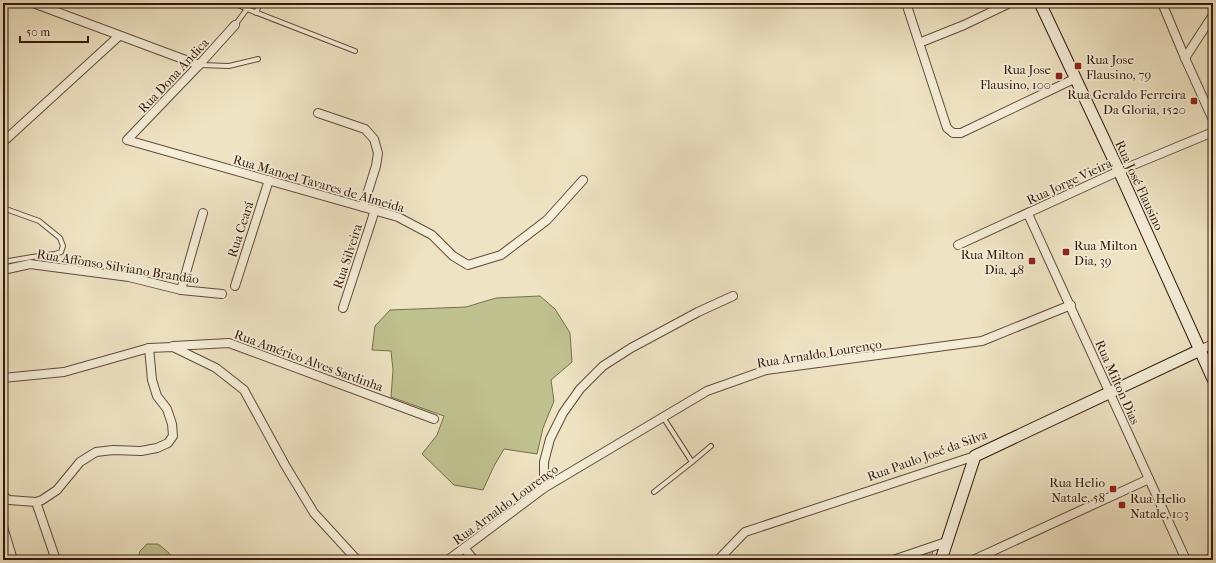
<svg xmlns="http://www.w3.org/2000/svg" width="1216" height="563" font-family="'IM FELL French Canon',serif">
  <style>
    .green { fill: #bfc18f; stroke: #7a6c4e }
    .lines { fill: none; stroke-linecap: round; stroke-linejoin: round }
    .lane-casing { stroke: #624a3a; stroke-width: 6 }
    .street-casing { stroke: #624a3a; stroke-width: 10 }
    .secondary-casing { stroke: #34170c; stroke-width: 13 }
    .lane { stroke: #f4edd7; stroke-width: 4 }
    .street { stroke: #f4edd7; stroke-width: 8 }
    .secondary { stroke: #f4edd7; stroke-width: 11 }
    .poi-dot { fill: #8f2418; stroke: #f4edd7; stroke-width: 1.5 }
    .labels { text-anchor: middle; stroke-width: 3.5; stroke-linejoin: round; paint-order: stroke }
    .poi-label { font-size: 13px; fill: #34170c; stroke: #f4edd7; text-anchor: end }
    .street-label { font-size: 13px; fill: #34170c; stroke: #f4edd7 }
  </style>
  <rect width="100%" height="100%" fill="#eee3c2"/>
  <filter id="stains"><feTurbulence type="fractalNoise" baseFrequency=".005" numOctaves="4"/><feColorMatrix values="0 0 0 0 .2 0 0 0 0 .09 0 0 0 0 .02 0 0 0 .5 -.17"/></filter>
  <radialGradient id="worn" r=".72"><stop offset=".6" stop-color="#630" stop-opacity="0"/><stop offset="1" stop-color="#630" stop-opacity=".3"/></radialGradient>
  <g class="green">
    <polygon points="540,296 555,309 570,333 572,362 551,380 554,401 543,428 537,454 504,449 494,466 483,490 454,485 422,454 437,435 444,416 391,397 393,370 391,351 372,350 375,326 390,310 466,307 496,298"/>
    <polygon points="147,544 158,544 169,553 172,560 138,560 140,551"/>
    <polygon points="933,551 930,560 907,560"/>
  </g>
  <g class="lines">
    <g class="lane-casing">
      <g id="lane">
        <polyline points="234,3 247,9"/>
        <polyline points="256,13 260,3"/>
        <polyline points="235,25 247,9 355,51"/>
        <polyline points="200,65 229,66 258,59"/>
        <polyline points="3,208 39,221 60,238 63,246 61,252 55,254 32,257 3,262"/>
        <polyline points="692,462 711,446"/>
        <polyline points="654,492 692,462 663,417"/>
      </g>
    </g>
    <g class="street-casing">
      <g id="street">
        <polyline points="33,3 199,65"/>
        <polyline points="906,3 947,128 953,133 961,133 1076,78"/>
        <polyline points="1162,3 1185,58 1213,120"/>
        <polyline points="3,4 4,3"/>
        <polyline points="235,25 199,65 127,140 398,217 432,235 453,256 468,265 501,255 547,220 583,180"/>
        <polyline points="919,43 964,25 1010,3"/>
        <polyline points="1185,58 1213,15"/>
        <polyline points="318,113 365,129 374,139 378,153 376,166 363,207"/>
        <polyline points="3,142 119,36"/>
        <polyline points="1028,214 1186,560"/>
        <polyline points="958,245 1119,171 1213,132"/>
        <polyline points="3,270 30,264 129,277 181,290 222,294"/>
        <polyline points="235,286 269,180"/>
        <polyline points="181,290 203,213"/>
        <polyline points="343,308 375,210"/>
        <polyline points="173,346 229,343 434,419"/>
        <polyline points="1200,350 1213,344"/>
        <polyline points="3,378 64,372 149,348 173,347 216,368 244,390 285,465 314,513 357,560"/>
        <polyline points="544,488 544,462 550,439 563,413 580,389 603,366 631,348 698,312 733,296"/>
        <polyline points="3,496 9,500 36,502 42,500 57,490 80,462 96,452 113,450 141,451 157,448 168,443 173,436 172,424 167,409 157,396 152,380 149,348"/>
        <polyline points="36,502 56,560"/>
        <polyline points="3,527 13,560"/>
        <polyline points="464,548 474,560"/>
        <polyline points="448,560 544,488 707,391 766,370 982,341 1071,305"/>
        <polyline points="718,560 745,532 975,456"/>
        <polyline points="893,560 946,542"/>
        <polyline points="973,560 1149,479"/>
        <polyline points="1207,560 1213,557"/>
      </g>
    </g>
    <g class="secondary-casing">
      <g id="secondary">
        <polyline points="1040,3 1119,171 1213,379"/>
        <polyline points="941,560 975,456 1200,350"/>
      </g>
    </g>
    <use href="#lane" class="lane"/>
    <use href="#street" class="street"/>
    <use href="#secondary" class="secondary"/>
  </g>
  <g class="poi-dot">
    <rect x="1074" y="62" width="8" height="8" rx="2"/>
    <rect x="1055" y="72" width="8" height="8" rx="2"/>
    <rect x="1190" y="97" width="8" height="8" rx="2"/>
    <rect x="1062" y="248" width="8" height="8" rx="2"/>
    <rect x="1028" y="257" width="8" height="8" rx="2"/>
    <rect x="1109" y="485" width="8" height="8" rx="2"/>
    <rect x="1118" y="501" width="8" height="8" rx="2"/>
  </g>
  <g class="labels">
    <g class="poi-label">
      <text x="1086" y="64" text-anchor="start">Rua Jose<tspan x="1086" dy="15">Flausino, 79</tspan></text>
      <text x="1051" y="74">Rua Jose<tspan x="1051" dy="15">Flausino, 100</tspan></text>
      <text x="1186" y="99">Rua Geraldo Ferreira<tspan x="1186" dy="15">Da Gloria, 1520</tspan></text>
      <text x="1074" y="250" text-anchor="start">Rua Milton<tspan x="1074" dy="15">Dia, 39</tspan></text>
      <text x="1024" y="259">Rua Milton<tspan x="1024" dy="15">Dia, 48</tspan></text>
      <text x="1105" y="487">Rua Helio<tspan x="1105" dy="15">Natale, 58</tspan></text>
      <text x="1130" y="503" text-anchor="start">Rua Helio<tspan x="1130" dy="15">Natale, 103</tspan></text>
    </g>
    <g class="street-label">
      <text transform="translate(173 75) rotate(-47)" y="5">Rua Dona Andica</text>
      <text transform="translate(1069 181) rotate(-25)" y="5">Rua Jorge Vieira</text>
      <text transform="translate(319 183) rotate(16)" y="5">Rua Manoel Tavares de Almeida</text>
      <text transform="translate(1140 185) rotate(65)" y="5">Rua José Flausino</text>
      <text transform="translate(240 229) rotate(-72)" y="5">Rua Ceará</text>
      <text transform="translate(347 256) rotate(-72)" y="5">Rua Silveira</text>
      <text transform="translate(118 266) rotate(9)" y="5">Rua Affonso Silviano Brandão</text>
      <text transform="translate(819 353) rotate(-9)" y="5">Rua Arnaldo Lourenço</text>
      <text transform="translate(309 360) rotate(20)" y="5">Rua Américo Alves Sardinha</text>
      <text transform="translate(1118 382) rotate(66)" y="5">Rua Milton Dias</text>
      <text transform="translate(927 455) rotate(-20)" y="5">Rua Paulo José da Silva</text>
      <text transform="translate(505 504) rotate(-36)" y="5">Rua Arnaldo Lourenço</text>
    </g>
  </g>
  <rect width="1216" height="563" fill="none" stroke="#eee3c2" stroke-width="16"/>
  <rect x="4" y="4" width="1208" height="555" fill="none" stroke="#34170c" stroke-width="2"/>
  <rect x="8" y="8" width="1200" height="547" fill="none" stroke="#34170c"/>
  <path d="M20 36v6h68v-6" fill="none" stroke="#34170c" stroke-width="2"/>
  <text x="26" y="36" font-size="12" fill="#34170c" stroke="#f4edd7" stroke-width="3" paint-order="stroke">50 m</text>
  <rect width="100%" height="100%" filter="url(#stains)"/>
  <rect width="100%" height="100%" fill="url(#worn)"/>
</svg>
